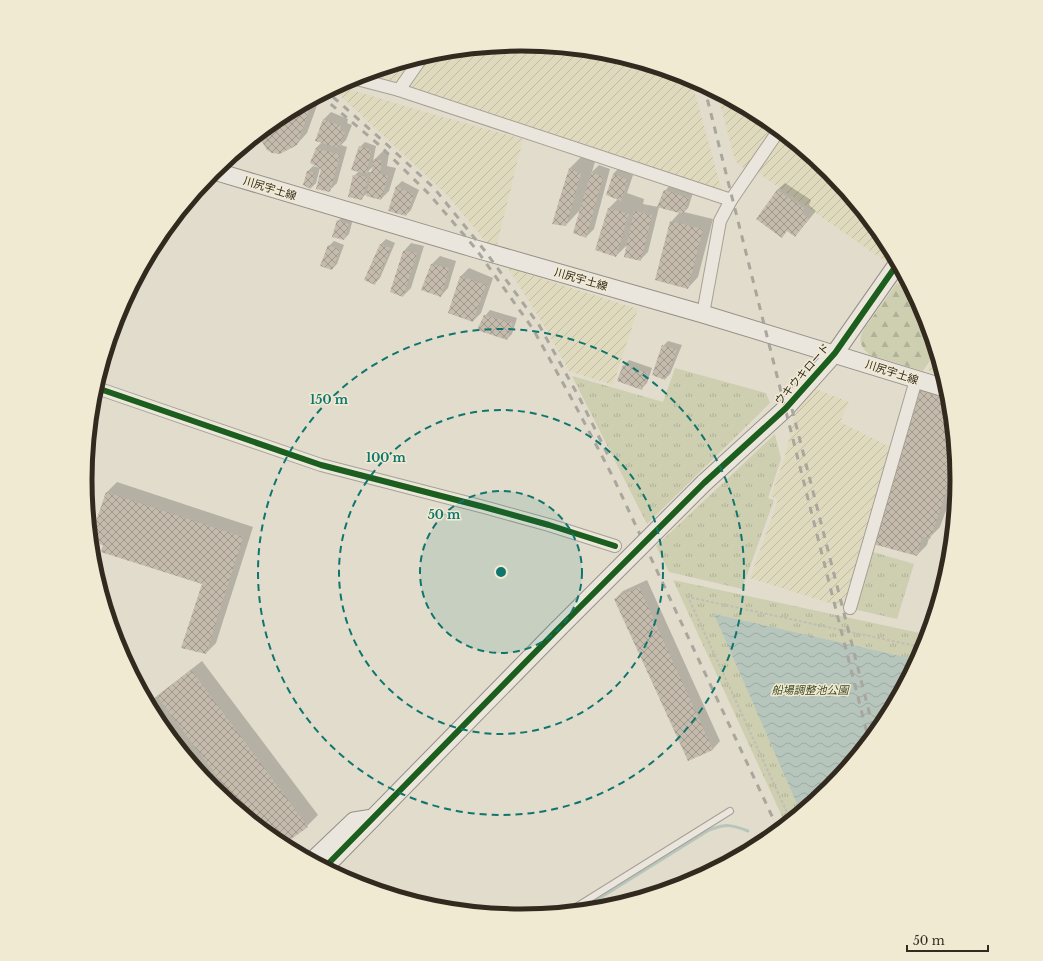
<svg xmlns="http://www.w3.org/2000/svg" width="1043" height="961" font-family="'Libre Baskerville','Noto Sans JP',serif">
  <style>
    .farmland { fill: url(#farmland-furrows) }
    .grass { fill: url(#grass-tufts) }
    .forest { fill: url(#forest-firs) }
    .water { fill: url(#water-waves) }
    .shadow { fill: #0003; fill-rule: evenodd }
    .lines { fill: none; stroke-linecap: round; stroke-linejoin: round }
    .stream { stroke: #b7c6bd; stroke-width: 3 }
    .building { fill: url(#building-cross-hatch) }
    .lane-casing { stroke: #a6a195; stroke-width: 8 }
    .street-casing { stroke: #a6a195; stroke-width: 14 }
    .secondary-casing { stroke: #969085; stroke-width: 19 }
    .path { stroke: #c2bdb4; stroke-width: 2; stroke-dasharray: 3 2; stroke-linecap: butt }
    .lane { stroke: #eae6dd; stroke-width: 6 }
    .street { stroke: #eae6dd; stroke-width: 12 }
    .secondary { stroke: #eae6dd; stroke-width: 17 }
    .rail { stroke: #a9a69d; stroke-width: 3; stroke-dasharray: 7 7; stroke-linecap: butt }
    .secondary-bridge-casing { stroke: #969085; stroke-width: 19; stroke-linecap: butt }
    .secondary-bridge { stroke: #eae6dd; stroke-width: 17 }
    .cycleway-casing { stroke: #f1ead3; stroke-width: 8 }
    .cycleway { stroke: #1b5e20; stroke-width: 6 }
    .ring { fill: none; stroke: #0f766e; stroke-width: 2; stroke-dasharray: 7 5 }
    .labels { text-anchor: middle; stroke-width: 3; stroke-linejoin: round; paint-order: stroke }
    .street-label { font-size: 11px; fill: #332a1f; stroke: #f1ead3 }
    .park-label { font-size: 11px; font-style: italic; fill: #414d28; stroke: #f1ead3 }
    .rim { fill: none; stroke: #332a1f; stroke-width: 5 }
    .centre { fill: #0f766e; stroke: #f1ead3; stroke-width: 2 }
    .ring-label { font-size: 12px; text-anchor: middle; font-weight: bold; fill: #0f766e; stroke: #f1ead3; stroke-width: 3; stroke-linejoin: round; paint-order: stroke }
  </style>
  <defs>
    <pattern id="farmland-furrows" width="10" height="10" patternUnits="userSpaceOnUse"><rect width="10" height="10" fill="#dfdabe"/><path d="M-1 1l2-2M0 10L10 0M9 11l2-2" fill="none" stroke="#c0bba3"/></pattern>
    <pattern id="grass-tufts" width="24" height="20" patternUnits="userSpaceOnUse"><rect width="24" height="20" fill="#cdcfb0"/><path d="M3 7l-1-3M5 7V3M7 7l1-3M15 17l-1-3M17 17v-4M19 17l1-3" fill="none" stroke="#b0b297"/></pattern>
    <pattern id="forest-firs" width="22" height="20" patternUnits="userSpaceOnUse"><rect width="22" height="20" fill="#cdcfb0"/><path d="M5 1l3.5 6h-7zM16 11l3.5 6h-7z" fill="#b0b297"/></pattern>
    <pattern id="water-waves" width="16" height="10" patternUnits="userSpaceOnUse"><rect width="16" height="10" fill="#b7c6bd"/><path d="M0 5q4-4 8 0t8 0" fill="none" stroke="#9eaaa2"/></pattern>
    <pattern id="building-cross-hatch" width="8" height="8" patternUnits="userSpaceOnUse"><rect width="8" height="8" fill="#c4bbad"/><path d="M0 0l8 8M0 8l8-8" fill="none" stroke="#a0988c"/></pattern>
  </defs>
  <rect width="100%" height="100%" fill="#e1dccc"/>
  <g class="farmland">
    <polygon points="522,44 607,52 691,79 722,191 395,83 364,74 437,52"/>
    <polygon points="339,86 418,110 523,139 496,248 491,248 447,195 333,89"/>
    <polygon points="717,92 764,118 775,127 746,170 735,161"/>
    <polygon points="783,133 830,172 885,238 894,256 889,264 757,172"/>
    <polygon points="508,268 638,309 613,385 569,371 545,327"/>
    <polygon points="937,353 944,375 927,370"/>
    <polygon points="816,389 849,402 840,422 890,447 845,608 750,578 778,500 771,496 784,459 797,407"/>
  </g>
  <g class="grass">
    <polygon points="675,368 766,393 770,403 647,524 572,376 663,402"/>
    <polygon points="775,434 781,459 768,498 774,500 742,589 669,572 656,546"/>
    <polygon points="870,551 914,564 897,619 853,609"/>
    <polygon points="673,580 929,635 925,648 884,723 830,789 786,825"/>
  </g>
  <path class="forest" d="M897,283L916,297L925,314L936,350L923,371L870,355C861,347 857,341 864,329Z"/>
  <polygon class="water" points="714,614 918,660 884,723 830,789 801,813"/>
  <g class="shadow">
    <polygon points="314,99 319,100 307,133 297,144 268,149 259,134 279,117"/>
    <polygon points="331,112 348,119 347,123 352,125 346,140 341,145 347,147 337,183 329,191 323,168 312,162 316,148 322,142 323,120"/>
    <path d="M365,142L376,146L373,161L383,151L389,153L387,166L396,168L389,191L381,199L368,192L361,199L354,176L359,171L360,147ZM373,166L372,172H368Z"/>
    <polygon points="585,153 596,158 592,172 599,165 610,169 594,229 586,237 580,210 566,225 553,223 570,168"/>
    <polygon points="313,166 320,168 316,183 311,188 304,185 308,171"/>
    <polygon points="618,169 633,175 627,193 644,199 643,204 658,207 665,191 670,185 693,193 688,208 684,212 713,219 698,277 688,288 671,222 680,212 659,207 648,252 640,260 628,244 616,256 609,208 618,199 613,174"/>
    <polygon points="402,181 419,190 411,210 406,215 389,210 397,186"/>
    <polygon points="785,183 811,200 809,205 816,211 795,236 777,190"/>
    <polygon points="343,216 353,219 349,234 344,239 338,221"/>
    <polygon points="386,239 395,243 380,278 375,283 365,279 381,244"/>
    <polygon points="334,241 344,245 337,264 332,269 329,246"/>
    <polygon points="411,243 424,246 411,288 403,296 404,251"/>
    <polygon points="440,256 456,261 448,288 441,296 432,264"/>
    <polygon points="469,268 493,278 481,313 473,321 449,313 461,276"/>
    <polygon points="490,310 517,318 512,334 507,339 485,316"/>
    <polygon points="668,341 682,345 670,374 665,379 663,346"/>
    <polygon points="629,360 652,368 647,383 642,388 624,365"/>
    <polygon points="929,380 950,396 958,477 940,527 929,538 927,545 917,555 918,391"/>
    <polygon points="117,482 253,527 216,643 206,653 203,583 104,545 91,541 106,493"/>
    <polygon points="647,580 720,741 713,749 689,760 615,599 623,591"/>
    <polygon points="202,661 318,815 307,826 282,845 213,789 158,723 148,703"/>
    <polygon points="743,851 744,854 709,873 708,871 716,863"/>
  </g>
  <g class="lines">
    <path class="stream" d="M579,911L709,830C726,824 731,824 748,831"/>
  </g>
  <g class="building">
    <polygon points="298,107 309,111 297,145 280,154 272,153 267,150 258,135 279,117"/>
    <polygon points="323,119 341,126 340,131 345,132 339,148 315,141"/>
    <polygon points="359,146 371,150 367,174 351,170"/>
    <polygon points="316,148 340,155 330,192 316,189 321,169 310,163"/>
    <polygon points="374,159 382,161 380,174 388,176 381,200 366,196"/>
    <polygon points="569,168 581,174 566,226 552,224"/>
    <polygon points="307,171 315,173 311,189 303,185"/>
    <polygon points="591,172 603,177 586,238 573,233"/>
    <polygon points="613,174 628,180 621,201 606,195"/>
    <polygon points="353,175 368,177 362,200 348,197"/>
    <polygon points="396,186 414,195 406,216 388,211"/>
    <polygon points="664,190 689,198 683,214 657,207"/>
    <polygon points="777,190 804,208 802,213 809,219 795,237 787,231 782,238 756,219"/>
    <polygon points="608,208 629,214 616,257 595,250"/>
    <polygon points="634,211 652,215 641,261 624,257"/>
    <polygon points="337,220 349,224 344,240 332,237"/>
    <polygon points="670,221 703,229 688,289 655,280"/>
    <polygon points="380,244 391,248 375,285 364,280"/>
    <polygon points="328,245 340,250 332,270 320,266"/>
    <polygon points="403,251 417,253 403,297 390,292"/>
    <polygon points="431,264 449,268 441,297 421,290"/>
    <polygon points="460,276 486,285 473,322 448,313"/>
    <polygon points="484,315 513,323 507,340 477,330"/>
    <polygon points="662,345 677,350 665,380 652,375"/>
    <polygon points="623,365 648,373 642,390 617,381"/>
    <polygon points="917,390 950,400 957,467 955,466 930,539 922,537 917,556 873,544"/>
    <polygon points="106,492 243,537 206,654 181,648 202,584 101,552 103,545 91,542 91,536"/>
    <polygon points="639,587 713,750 688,761 614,599"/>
    <polygon points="191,670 308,827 283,845 249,819 157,696"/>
    <polygon points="151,702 219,793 218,794 213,789 158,723 148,704"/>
    <polygon points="729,861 730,862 708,873 707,871"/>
  </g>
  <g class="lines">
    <g class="lane-casing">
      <polyline id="lane" points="568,912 730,811"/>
    </g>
    <g class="street-casing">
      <g id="street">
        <polyline points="353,78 399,90 731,200"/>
        <polyline points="399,90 422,57"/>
        <polyline points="703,314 720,221 731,200 779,130"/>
        <polyline points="95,390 97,388 321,465 484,507 549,525 615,546"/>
        <polyline points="850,608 916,380"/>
      </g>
    </g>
    <g class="secondary-casing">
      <g id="secondary">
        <polyline points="214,171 476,249 703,314 948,389"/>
        <polyline points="704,483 786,408 835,353 898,263"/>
        <polyline points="312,861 354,821 373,818"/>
        <polyline points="324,868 558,629"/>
      </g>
    </g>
    <polyline class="path" points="791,821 688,597 925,648"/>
    <use href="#lane" class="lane"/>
    <use href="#street" class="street"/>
    <use href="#secondary" class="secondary"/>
    <g class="rail">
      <polyline points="704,86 869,741"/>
      <polyline points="320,95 378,144 429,194 476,249 533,329 574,403 613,477 779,831"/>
      <polyline points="333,97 382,140 434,188 485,251 539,325 580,399 610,459"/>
      <polyline points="792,409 875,735"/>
    </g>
    <g class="secondary-bridge-casing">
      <polyline id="secondary-bridge" points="558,629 704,483"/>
    </g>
    <use href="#secondary-bridge" class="secondary-bridge"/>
    <g class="cycleway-casing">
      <g id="cycleway">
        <polyline points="95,390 97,388 321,465 484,507 549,525 615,546"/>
        <polyline points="324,868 558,629 704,483 786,408 835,353 898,263"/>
      </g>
    </g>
    <use href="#cycleway" class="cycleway"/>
  </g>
  <circle cx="501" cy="572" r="81" fill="#0f766e" fill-opacity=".12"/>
  <g class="ring">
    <circle cx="501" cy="572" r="81"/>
    <circle cx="501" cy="572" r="162"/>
    <circle cx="501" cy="572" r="243"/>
  </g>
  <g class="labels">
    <g class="street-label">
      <text transform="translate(270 188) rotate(17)" y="4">川尻宇土線</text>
      <text transform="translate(581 279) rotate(16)" y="4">川尻宇土線</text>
      <text transform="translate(892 372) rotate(18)" y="4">川尻宇土線</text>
      <text transform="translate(802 374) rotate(-49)" y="4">ウキウキロード</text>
    </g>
    <g class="park-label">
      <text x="810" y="694">船場調整池公園</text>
    </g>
  </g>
  <path d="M0 0H1043V961H0ZM92 480a429 429 0 1 1 858 0a429 429 0 1 1-858 0Z" fill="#f1ead3" fill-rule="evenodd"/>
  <path class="rim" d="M92 480a429 429 0 1 1 858 0a429 429 0 1 1-858 0Z"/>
  <circle cx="501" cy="572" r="6" class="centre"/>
  <g class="ring-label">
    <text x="329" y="404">150 m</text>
    <text x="386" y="462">100 m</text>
    <text x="444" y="519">50 m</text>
  </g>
  <path d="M907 945v6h81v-6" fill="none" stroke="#332a1f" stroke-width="2"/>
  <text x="913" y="945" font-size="12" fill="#332a1f" stroke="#f1ead3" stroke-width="3" paint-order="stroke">50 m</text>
</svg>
